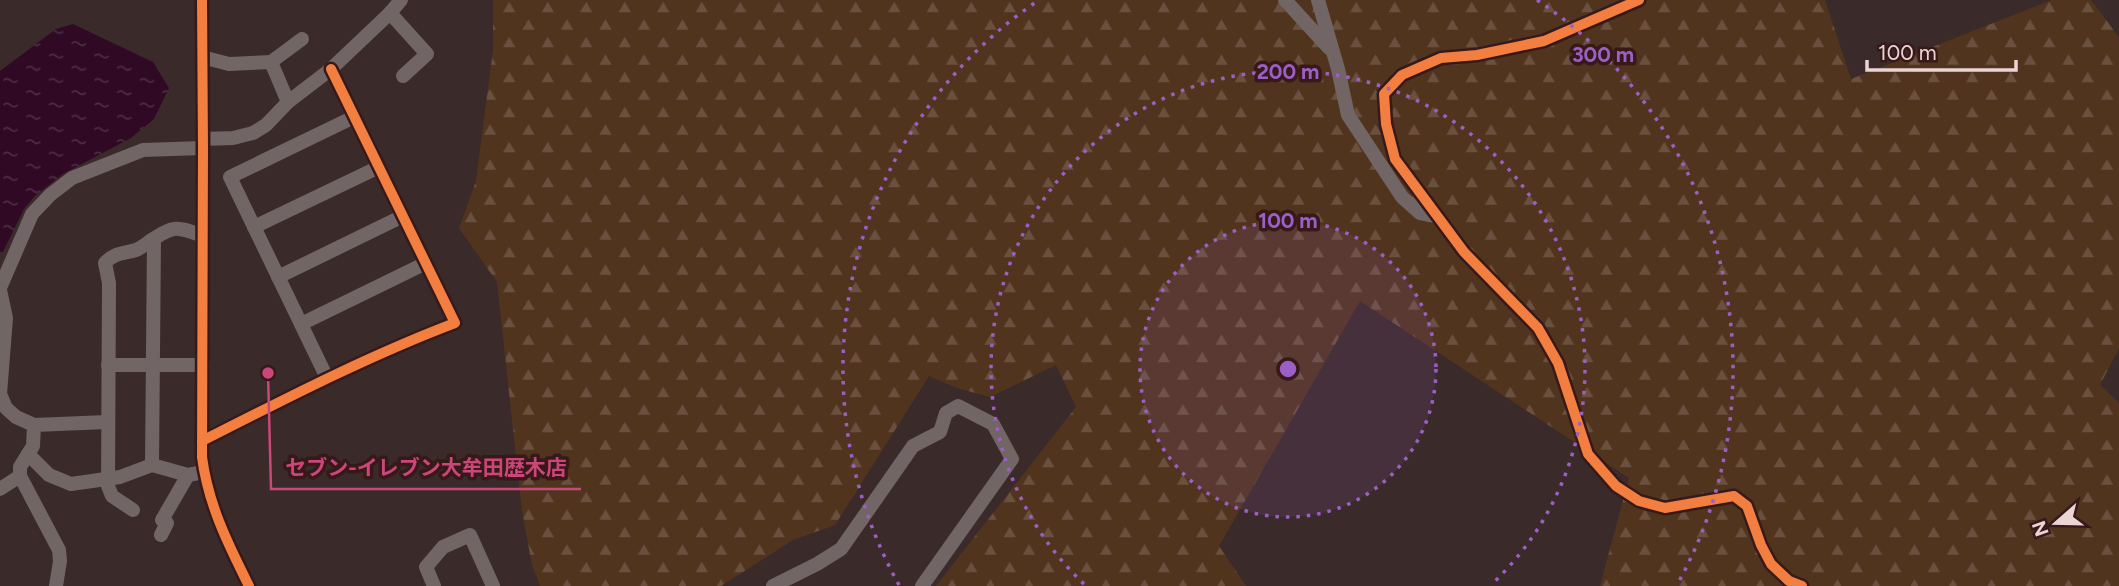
<svg xmlns="http://www.w3.org/2000/svg" width="2119" height="586" font-family="Figtree,'Noto Sans JP',sans-serif">
  <style>
    .forest { fill: url(#forest-firs) }
    .water { fill: url(#water-ripples) }
    .lines { fill: none; stroke-linecap: round; stroke-linejoin: round }
    .minor { stroke: #716566; stroke-width: 14 }
    .cycleway-casing { stroke: #37191a; stroke-width: 15 }
    .cycleway { stroke: #f27e40; stroke-width: 10 }
    .ring { fill: none; stroke: #9c5fc5; stroke-width: 3.5; stroke-dasharray: 3.5 7 }
    .centre { fill: #9c5fc5; stroke: #37191a; stroke-width: 3.5 }
    .ring-label { font-size: 21px; text-anchor: middle; font-weight: bold; fill: #9c5fc5; stroke: #37191a; stroke-width: 7; stroke-linejoin: round; paint-order: stroke }
    .leader { fill: none; stroke: #cc4779; stroke-width: 2.5 }
    .callout-dot { fill: #cc4779; stroke: #37191a; stroke-width: 2.5 }
    .callout-label { font-size: 21px; text-anchor: middle; font-weight: bold; fill: #cc4779; stroke: #37191a; stroke-width: 7; stroke-linejoin: round; paint-order: stroke }
  </style>
  <defs>
    <pattern id="forest-firs" width="22" height="20" patternUnits="userSpaceOnUse" patternTransform="scale(1.75)"><rect width="22" height="20" fill="#51341e"/><path d="M5 1l3.5 6h-7zM16 11l3.5 6h-7z" fill="#6a503e"/></pattern>
    <pattern id="water-ripples" width="26" height="14" patternUnits="userSpaceOnUse" patternTransform="scale(1.75)"><rect width="26" height="14" fill="#300925"/><path d="M2 4q2-2 4 0t4 0M15 11q2-2 4 0t4 0" fill="none" stroke="#4e2c44"/></pattern>
  </defs>
  <rect width="100%" height="100%" fill="#3b2a2a"/>
  <polygon class="forest" points="493,0 1825,0 1851,79 2052,0 2091,0 2119,37 2119,348 2100,385 2119,403 2119,586 1600,586 1629,478 1360,301 1219,546 1246,586 936,586 1076,407 1056,365 990,397 957,388 929,376 835,525 793,540 721,586 540,586 532,565 522,511 497,282 459,228 476,181 493,50"/>
  <polygon class="water" points="73,24 153,62 169,88 154,119 131,138 63,174 35,196 24,209 3,252 0,252 0,71 56,29"/>
  <g class="lines">
    <g class="minor">
      <path d="M202,0L203,148L202,457C208,504 228,544 249,586"/>
      <polyline points="1285,0 1329,48"/>
      <polyline points="1318,0 1338,69 1348,115 1402,197 1420,213 1436,216"/>
      <polyline points="1639,0 1544,41 1477,55 1441,58 1402,75 1384,94 1386,124 1395,159 1464,252 1538,328 1558,363 1588,454 1616,486 1639,501 1665,508 1734,496 1747,506 1761,545 1771,564 1789,581 1802,586"/>
      <polyline points="390,13 427,54 403,76"/>
      <polyline points="202,57 229,64 271,62 288,102"/>
      <polyline points="271,62 302,39"/>
      <polyline points="203,139 233,138 253,133 266,125 288,102 331,69 390,13 401,0"/>
      <polyline points="254,227 379,167"/>
      <polyline points="278,277 403,216"/>
      <polyline points="0,288 32,214 50,195 72,178 143,150 203,148"/>
      <polyline points="0,290 6,318 0,394 6,408 16,417 34,425 33,446 20,467 20,476 59,550 60,561 56,586"/>
      <polyline points="301,324 426,263"/>
      <polyline points="108,365 203,365"/>
      <polyline points="327,378 230,177 354,117"/>
      <polyline points="34,425 107,422"/>
      <path d="M202,441C285,399 368,356 455,323L331,69"/>
      <polyline points="28,454 49,475 71,484 120,477 152,465 188,475 204,472"/>
      <polyline points="152,465 154,239"/>
      <polyline points="0,489 20,476"/>
      <path d="M133,510L112,496L108,486L109,283L105,263C115,252 123,254 136,250C141,248 146,244 150,241C175,225 176,226 203,236"/>
      <polyline points="161,535 167,523 162,520 188,475"/>
      <polyline points="434,586 426,567 443,547 470,535 493,586"/>
      <polyline points="773,586 817,564 841,549 913,446 940,432 946,413 958,406 993,424 1012,459 922,586"/>
    </g>
    <g class="cycleway-casing">
      <g id="cycleway">
        <path d="M202,0L203,148L202,457C208,504 228,544 249,586"/>
        <polyline points="1639,0 1544,41 1477,55 1441,58 1402,75 1384,94 1386,124 1395,159 1464,252 1538,328 1558,363 1588,454 1616,486 1639,501 1665,508 1734,496 1747,506 1761,545 1771,564 1789,581 1802,586"/>
        <path d="M202,441C285,399 368,356 455,323L331,69"/>
      </g>
    </g>
    <use href="#cycleway" class="cycleway"/>
  </g>
  <circle cx="1288" cy="369" r="148" fill="#9c5fc5" fill-opacity=".12"/>
  <g class="ring">
    <circle cx="1288" cy="369" r="148"/>
    <path d="M1084 584A297 297 0 1 1 1492 584"/>
    <path d="M899 585A445 445 0 0 1 1039 0M1537 0A445 445 0 0 1 1677 585"/>
  </g>
  <circle cx="1288" cy="369" r="10" class="centre"/>
  <g class="ring-label">
    <text x="1603" y="62">300 m</text>
    <text x="1288" y="79">200 m</text>
    <text x="1288" y="228">100 m</text>
  </g>
  <path class="leader" d="M268 373L271 489H581"/>
  <circle class="callout-dot" cx="268" cy="373" r="7"/>
  <g class="callout-label">
    <text x="426" y="475">セブン-イレブン大牟田歴木店</text>
  </g>
  <g transform="translate(2056 523) rotate(250)" stroke="#37191a" stroke-width="5" paint-order="stroke">
  <path d="M0-5L12 26L0 18L-12 26Z" fill="#ead5d4"/>
  <text y="-10" font-size="19" font-weight="bold" text-anchor="middle" fill="#ead5d4">N</text>
  </g>
  <path d="M1867 60v10h149v-10" fill="none" stroke="#ead5d4" stroke-width="3.5"/>
  <text x="1878" y="60" font-size="21" fill="#ead5d4" stroke="#37191a" stroke-width="5" paint-order="stroke">100 m</text>
</svg>
